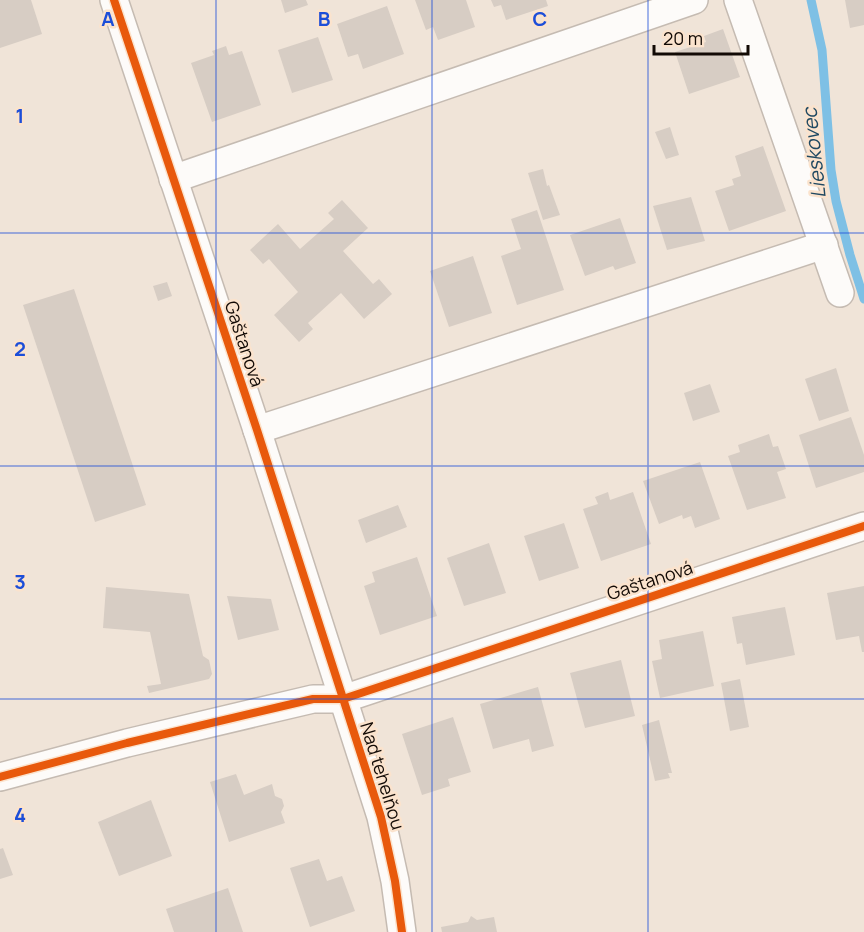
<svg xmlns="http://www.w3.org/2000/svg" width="864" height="932" font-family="Manrope,sans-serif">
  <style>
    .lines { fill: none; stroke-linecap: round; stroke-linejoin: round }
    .stream { stroke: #7ec0e5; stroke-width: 9 }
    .building { fill: #d7cdc4 }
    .street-casing { stroke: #c5bbb2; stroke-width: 30 }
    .street { stroke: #fdfbf9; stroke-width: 27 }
    .cycleway-casing { stroke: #fbe3cd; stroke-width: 11 }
    .cycleway { stroke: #e8590c; stroke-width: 8 }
    .grid { fill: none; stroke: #1d4ed8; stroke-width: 1.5; stroke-opacity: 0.55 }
    .labels { text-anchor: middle; stroke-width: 5; stroke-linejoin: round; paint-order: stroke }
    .street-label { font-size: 18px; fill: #120a05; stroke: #fbe3cd }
    .water-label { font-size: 20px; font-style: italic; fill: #204962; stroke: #fbe3cd }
    .grid-label { font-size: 20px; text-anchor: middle; font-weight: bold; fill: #1d4ed8; stroke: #fbe3cd; stroke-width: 5; stroke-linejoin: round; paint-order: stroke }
  </style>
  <rect width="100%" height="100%" fill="#f0e4d8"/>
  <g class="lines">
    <polyline class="stream" points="811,0 822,50 831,170 836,201 850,255 864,299"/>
  </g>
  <g class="building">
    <polygon points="0,0 31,0 42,34 0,48"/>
    <polygon points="281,0 306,0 308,5 285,13"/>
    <polygon points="415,0 466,0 475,27 438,40 433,27 426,30"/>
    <polygon points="491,0 546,0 548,6 506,20 501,5 494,7"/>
    <polygon points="845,0 864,0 864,25 850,28"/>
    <polygon points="387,6 404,54 363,69 358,54 348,57 337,24"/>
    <polygon points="723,29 740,77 689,94 675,52 706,42 704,36"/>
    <polygon points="318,37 333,80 292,93 278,50"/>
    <polygon points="226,46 229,55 242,51 261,105 212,122 191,63 214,55 212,51"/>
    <polygon points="670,127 679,155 666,159 655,132"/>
    <polygon points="763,146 786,211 729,231 715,191 734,185 732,179 741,176 735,156"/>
    <polygon points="543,169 547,186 549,185 560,215 543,220 528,173"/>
    <polygon points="691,197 705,241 667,250 653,206"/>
    <polygon points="342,200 368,228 343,251 373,284 379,279 392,294 364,319 341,293 308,323 313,329 299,342 274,315 298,292 269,259 263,264 250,250 278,224 300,249 334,219 328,213"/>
    <polygon points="537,210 564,290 517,305 501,256 521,249 511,219"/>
    <polygon points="620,218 636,263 615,270 613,266 585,276 570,235"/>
    <polygon points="473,256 492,313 449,327 430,271"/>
    <polygon points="167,282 172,296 158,301 153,286"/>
    <polygon points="74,289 146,505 95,522 23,305"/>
    <polygon points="836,368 849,411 819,421 805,379"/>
    <polygon points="710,384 720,412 693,421 684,393"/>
    <polygon points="851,417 864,455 864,472 816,488 799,435"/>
    <polygon points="769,434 773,447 778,446 786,469 777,472 786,498 747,510 728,456 740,452 738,445"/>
    <polygon points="700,462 720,519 695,528 691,516 683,519 682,515 659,524 643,481"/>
    <polygon points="608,492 610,500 633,492 651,544 601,561 583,509 598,504 595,497"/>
    <polygon points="398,505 407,527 366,543 358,520"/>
    <polygon points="564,523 579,568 539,581 524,536"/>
    <polygon points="489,543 506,593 464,606 447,558"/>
    <polygon points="417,557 437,616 380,635 364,586 375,582 372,572"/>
    <polygon points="864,586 864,652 862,652 859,636 836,640 827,593"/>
    <polygon points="106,587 189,594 203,656 209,660 212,674 209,679 149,693 147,686 161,684 150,632 103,628"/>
    <polygon points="227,596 271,599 279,630 238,640"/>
    <polygon points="785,607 795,655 746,665 742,643 737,644 732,617"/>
    <polygon points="703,631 714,686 660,698 652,661 662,659 659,640"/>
    <polygon points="621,660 635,716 585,728 570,673"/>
    <polygon points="740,679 749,727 730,731 721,683"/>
    <polygon points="538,687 554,746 532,752 529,739 493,749 480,704"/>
    <polygon points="453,717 471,772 448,779 450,786 422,795 402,734"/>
    <polygon points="659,720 672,773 668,773 670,778 655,781 642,725"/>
    <polygon points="236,774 244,795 272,784 275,796 282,799 284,806 281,812 285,823 229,842 210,782"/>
    <polygon points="151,800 172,856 119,876 98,822"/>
    <polygon points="3,848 13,875 0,879 0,849"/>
    <polygon points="319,859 327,881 342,876 355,911 310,927 290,868"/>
    <polygon points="228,888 243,932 174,932 166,909"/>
    <polygon points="471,916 477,920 494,917 497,932 442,932 441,927 468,922"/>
  </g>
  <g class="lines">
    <g class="street-casing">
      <g id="street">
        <polyline points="114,0 257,430 381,817 395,881 402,932"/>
        <polyline points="738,0 840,293"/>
        <polyline points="173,179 694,0"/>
        <polyline points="257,430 824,245"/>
        <polyline points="0,777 127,743 313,699 343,699 864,526"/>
      </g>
    </g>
    <use href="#street" class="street"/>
    <g class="cycleway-casing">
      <g id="cycleway">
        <polyline points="114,0 257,430 381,817 395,881 402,932"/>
        <polyline points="0,777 127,743 313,699 343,699 864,526"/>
      </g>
    </g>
    <use href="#cycleway" class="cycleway"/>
  </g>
  <path class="grid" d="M216,0V932M432,0V932M648,0V932M0,233H864M0,466H864M0,699H864"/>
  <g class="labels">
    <g class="street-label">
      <text transform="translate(244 344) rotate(72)" y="6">Gaštanová</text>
      <text transform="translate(650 581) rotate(-18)" y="6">Gaštanová</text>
      <text transform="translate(382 776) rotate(73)" y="6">Nad tehelňou</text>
    </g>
    <g class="water-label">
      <text transform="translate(814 153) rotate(-96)" y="7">Lieskovec</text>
    </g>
  </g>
  <g class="grid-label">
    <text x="108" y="26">A</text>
    <text x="324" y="26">B</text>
    <text x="540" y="26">C</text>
    <text x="20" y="123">1</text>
    <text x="20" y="356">2</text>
    <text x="20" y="589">3</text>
    <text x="20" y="822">4</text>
  </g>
  <path d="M654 45v9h94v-9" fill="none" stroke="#120a05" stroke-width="3"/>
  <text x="663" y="45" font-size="18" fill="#120a05" stroke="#fbe3cd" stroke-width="4.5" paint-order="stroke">20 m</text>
</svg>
